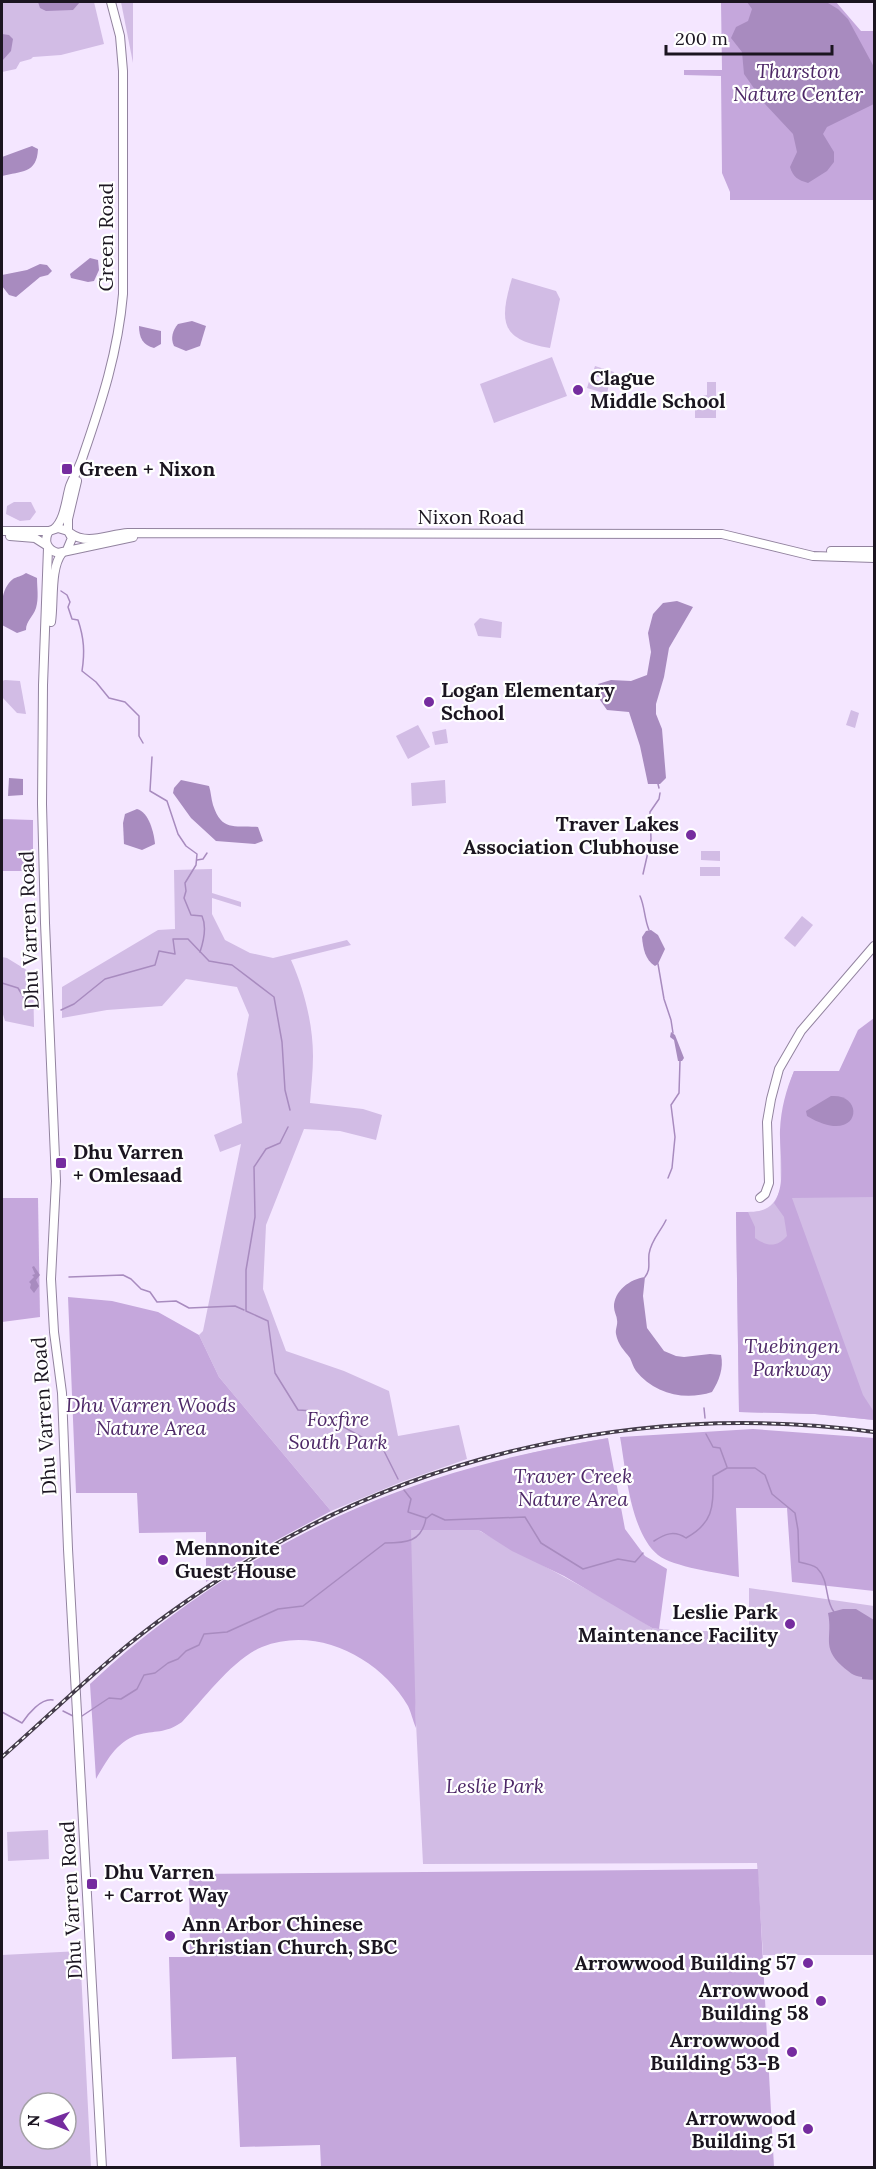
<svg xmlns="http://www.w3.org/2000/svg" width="876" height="2169" font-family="Lora,serif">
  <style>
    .green { fill: #d2bce5; fill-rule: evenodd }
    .forest { fill: #c5a7dc }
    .water { fill: #a88bbf }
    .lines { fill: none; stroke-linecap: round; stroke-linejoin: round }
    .stream { stroke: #a88bbf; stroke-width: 1.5 }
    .secondary-casing { stroke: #92839f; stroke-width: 10 }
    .secondary { stroke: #fff; stroke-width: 8 }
    .rail-casing { stroke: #443c4a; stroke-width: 4 }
    .rail { stroke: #fff; stroke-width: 1.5; stroke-dasharray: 4.5; stroke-linecap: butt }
    .poi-dot { fill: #752c9f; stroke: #fff; stroke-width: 2 }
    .labels { text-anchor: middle; stroke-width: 4.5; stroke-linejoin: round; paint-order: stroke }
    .park-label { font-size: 20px; font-style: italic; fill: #4d2767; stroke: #fff }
    .street-label { font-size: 20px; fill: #1b1520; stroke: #fff }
    .poi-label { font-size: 20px; font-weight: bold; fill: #1b1520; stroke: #fff; text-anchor: start }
  </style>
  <rect width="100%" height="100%" fill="#f4e6ff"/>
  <g class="green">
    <polygon points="2,2 94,2 104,44 61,55 33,57 31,59 20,62 16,69 2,72"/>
    <polygon points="121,2 133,2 133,63"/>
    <path d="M512,278L556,291L560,299L550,348C500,340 499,322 512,278Z"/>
    <polygon points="552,357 567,396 494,423 480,384"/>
    <polygon points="595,366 614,372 611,381 592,375"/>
    <polygon points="590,378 609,384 607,394 587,388"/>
    <polygon points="707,382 716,382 716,418 695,418 695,402 701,402 702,396 707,395"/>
    <polygon points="14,502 31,502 36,512 30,520 20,521 6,514 7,506"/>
    <polygon points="480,618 502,622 501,638 478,636 474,624"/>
    <polygon points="5,680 20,681 26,714 17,713 2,697 2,681"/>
    <polygon points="851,710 859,713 855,728 846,725"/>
    <polygon points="418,725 430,747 408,759 396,736"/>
    <polygon points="446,729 448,743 435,745 432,732"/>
    <polygon points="445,780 446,803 412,806 411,783"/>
    <polygon points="701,851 720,851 720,861 701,860"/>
    <rect x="700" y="867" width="20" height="9"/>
    <path d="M212,869V893L241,902V907L212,898V914L225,940L250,953L273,958L347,940L351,945L291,960C304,989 313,1024 313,1056C313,1072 311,1087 310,1103L363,1109L382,1115L376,1140L340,1131L304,1129L266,1225L263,1289L286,1351L344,1371L389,1391L398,1436L459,1425L467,1459L401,1482L331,1511L219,1377L199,1335L203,1331L241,1144L220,1152L214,1135L242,1123L237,1074L249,1015L237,987L186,979L162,1006L107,1010L62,1018V987L158,930L175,929L174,870Z"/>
    <polygon points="802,916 813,925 795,947 784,938"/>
    <polygon points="2,957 7,958 33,974 34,1027 5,1021 2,1011"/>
    <path d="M794,1071H874V1420L815,1414L739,1412L736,1212C760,1212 773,1213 781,1187C780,1146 779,1109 794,1071Z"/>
    <path d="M608,1438L480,1531L621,1608L652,1628L681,1631H749V1588L874,1606V1955H763L757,1863L423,1864L413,1662L338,1517C428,1478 512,1454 608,1438Z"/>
    <polygon points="48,1830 49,1859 8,1861 7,1832"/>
    <path d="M80,1951L91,2167H2V1955ZM30,2103H66V2139H30Z"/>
  </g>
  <g class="forest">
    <polygon points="721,2 836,2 861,31 874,31 874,200 730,200 730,192 722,173 721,76 684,75 684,70 722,70"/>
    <polygon points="2,819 33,820 33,871 2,871"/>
    <path d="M874,1018V1197L792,1198L863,1395L874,1412V1420L815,1414L739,1412L736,1212H748L755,1227V1238C766,1246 777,1248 787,1236L784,1217L774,1203C787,1182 779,1153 780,1130C781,1109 786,1090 794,1071H839L858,1030Z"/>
    <polygon points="2,1198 38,1198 40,1317 2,1322"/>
    <polygon points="68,1297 112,1301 158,1312 199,1335 219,1377 331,1511 273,1542 206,1582 206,1532 139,1533 137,1493 76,1493"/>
    <path d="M753,1429L874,1438V1591L792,1582L787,1508H736L739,1577C719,1573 673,1567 658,1555C630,1532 626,1470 620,1437Z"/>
    <path d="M608,1438L625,1529L645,1556L667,1569L659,1629L652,1628L564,1576L512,1551L479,1530H411L416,1728C413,1721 411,1712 408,1706C380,1658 317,1625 262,1647C233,1659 204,1699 182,1722C165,1734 155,1730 137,1735C116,1742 106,1762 96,1779L90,1684C175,1604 288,1532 397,1492C466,1466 536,1450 608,1438Z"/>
    <polygon points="758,1869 774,2167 321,2167 320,2145 240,2147 236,2057 172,2059 169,1957 190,1957 189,1874"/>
  </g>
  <g class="water">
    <polygon points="38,2 80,2 73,10 46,11 40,8"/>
    <path d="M747,2L828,3L838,9L848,19L874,67V104L827,127L823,134L834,152V162L827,171L808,183C798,180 793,177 790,167L797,152L793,134L765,104L744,74L742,52L731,38L736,27L748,21L752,9Z"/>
    <polygon points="2,34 9,35 13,39 11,51 2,61"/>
    <path d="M32,146L38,149C37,174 21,171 2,176V157Z"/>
    <polygon points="90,258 98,260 99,270 94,281 88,282 71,278 70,274"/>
    <polygon points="40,264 47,265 52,271 48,275 40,277 16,297 9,295 2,286 2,275 27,270"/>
    <path d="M192,321L206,326L200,346L186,351L174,346C170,338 173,330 178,324Z"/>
    <path d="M139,326L161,331V344L154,348C143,345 139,338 139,326Z"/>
    <path d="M26,573L37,578C37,588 39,598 36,608C33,617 26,621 26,630L17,633L2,625C1,610 0,589 13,579C16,577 22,576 26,573Z"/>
    <polygon points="677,601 693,607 669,648 664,677 656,704 656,714 662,729 666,778 660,784 648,784 640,746 629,712 607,710 600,700 598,684 611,680 631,681 647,675 651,652 648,633 653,614 663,603"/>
    <polygon points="9,778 23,779 23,795 8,796"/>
    <path d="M181,780L209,786C211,792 211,798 213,805C222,832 234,825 258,827L263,841L255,844L216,841L191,818L173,793L174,788Z"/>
    <path d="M137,809C149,812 154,833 155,844L142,850L124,844L123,823L125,814Z"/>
    <path d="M651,930L658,935L665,949L658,964L655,966C645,960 643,948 642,937L646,931Z"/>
    <polygon points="671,1032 675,1035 684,1058 682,1061 678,1061 674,1040 670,1037"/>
    <path d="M831,1096C867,1093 860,1148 807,1116L806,1111Z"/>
    <polygon points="34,1266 40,1275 36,1280 39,1286 34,1293 30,1288 31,1284 29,1282 34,1277 32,1275 35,1274 32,1267"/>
    <path d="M645,1277L643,1296L647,1328L664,1351L676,1356L684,1357L710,1354L721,1355C724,1368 719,1381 712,1392C685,1401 654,1394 636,1371C633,1367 632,1362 630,1358C624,1350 618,1345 616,1334C615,1329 618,1325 617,1320C617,1316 614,1312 614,1307C614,1291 630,1279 645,1277Z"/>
    <path d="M843,1609H856L874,1620V1680L862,1679V1677C853,1676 849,1672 842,1666C821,1647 833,1637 828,1613Z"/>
  </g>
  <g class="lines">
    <g class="stream">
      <path d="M61,591L67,595L70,602L68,607L72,619L78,620C84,638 85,652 82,671L96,682L109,698L125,702L139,716V736L143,743"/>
      <path d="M152,757L150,791L167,801L178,834L186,846L197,854L196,865L185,883L186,891L184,898L191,915L202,916C207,927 204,940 200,952"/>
      <polyline points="658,784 659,788"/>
      <polyline points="197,860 203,859 207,853"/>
      <polyline points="643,874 651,839 650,812 659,799 660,793"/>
      <path d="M640,896C645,907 644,918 649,930"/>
      <polyline points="658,964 664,999 671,1020 673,1033"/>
      <polyline points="2,983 18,988 24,998"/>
      <polyline points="61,1010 74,1004 105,979 155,965 159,951 175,954 173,939 188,939 209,961 232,965 274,997 282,1042 285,1090 290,1110"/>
      <polyline points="288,1127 280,1143 266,1149 254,1167 255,1217 246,1270 246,1311 268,1321 275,1373 298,1410 315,1411 383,1449 398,1479"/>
      <polyline points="668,1178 672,1168 675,1137 671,1105 679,1093 680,1061"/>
      <polyline points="69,1277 123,1275 131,1279 141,1289 150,1292 157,1302 176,1301 189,1308 235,1306 244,1310"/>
      <path d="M645,1277C651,1269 648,1264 649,1254C651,1240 661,1231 666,1220"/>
      <polyline points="704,1408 705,1418"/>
      <polyline points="706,1434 713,1447 720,1448 727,1467"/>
      <polyline points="404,1490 411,1499 408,1512 426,1518"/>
      <polyline points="427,1518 432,1514 445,1520 525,1517 541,1543 583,1569 618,1559 635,1562 643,1553"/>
      <path d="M654,1541C665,1534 674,1530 686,1538C715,1522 713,1505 713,1476L727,1468H755L765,1475L772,1494L795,1513L798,1530L799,1562C804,1563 813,1565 817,1568C830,1581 824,1599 834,1612"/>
      <polyline points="63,1711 73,1716"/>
      <path d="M2,1712L22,1723C28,1714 41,1698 53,1700"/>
      <path d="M82,1716L109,1698L121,1699L137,1689L144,1675L155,1673L168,1663L178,1659L186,1651L199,1645L204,1634L227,1632L278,1609L303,1606L385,1543C406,1543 422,1542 426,1518"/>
    </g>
    <g class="secondary-casing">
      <g id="secondary">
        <path d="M54,529C65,520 66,499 70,486C74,476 80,466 83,456C102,401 118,352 123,294V71L120,36L111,2"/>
        <polyline points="2,531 49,531"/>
        <polyline points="68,531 68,519 77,481"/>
        <path d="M70,533C87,546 109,534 128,533L722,534L813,556L874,558"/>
        <polyline points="10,536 35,538 46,545"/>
        <polyline points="48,548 43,685 42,804 45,923 56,1181 51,1279 54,1332 62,1393 68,1549 102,2168"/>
        <path d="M67,550L72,538L68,531L58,528L49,531C43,541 47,550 58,553L133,537"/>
        <polyline points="831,551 874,551"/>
        <path d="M51,622C54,602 50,568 62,553"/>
        <polyline points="760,1198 765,1194 769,1183 767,1122 771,1099 779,1069 801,1031 874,946"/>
      </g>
    </g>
    <use href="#secondary" class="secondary"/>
    <g class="rail-casing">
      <path id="rail" d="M2,1757C44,1720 85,1680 129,1644C156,1622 186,1601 215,1582C406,1452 648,1401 874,1432"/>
    </g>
    <use href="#rail" class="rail"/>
  </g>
  <g class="poi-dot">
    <circle cx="578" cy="390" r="6"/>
    <rect x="61" y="463" width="12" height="12" rx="3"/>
    <circle cx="429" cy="702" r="6"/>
    <circle cx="691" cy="835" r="6"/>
    <rect x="55" y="1157" width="12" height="12" rx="3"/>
    <circle cx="163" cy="1560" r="6"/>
    <circle cx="790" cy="1624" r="6"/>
    <rect x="86" y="1878" width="12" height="12" rx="3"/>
    <circle cx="170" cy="1936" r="6"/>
    <circle cx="808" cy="1963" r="6"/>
    <circle cx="821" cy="2001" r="6"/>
    <circle cx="792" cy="2052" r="6"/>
    <circle cx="808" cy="2129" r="6"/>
  </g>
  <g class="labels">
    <g class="park-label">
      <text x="798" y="78">Thurston<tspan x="798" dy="23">Nature Center</tspan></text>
      <text x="792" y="1353">Tuebingen<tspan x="792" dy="23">Parkway</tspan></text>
      <text x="151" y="1412">Dhu Varren Woods<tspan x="151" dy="23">Nature Area</tspan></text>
      <text x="338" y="1426">Foxfire<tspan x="338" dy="23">South Park</tspan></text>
      <text x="573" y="1483">Traver Creek<tspan x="573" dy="23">Nature Area</tspan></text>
      <text x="495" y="1793">Leslie Park</text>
    </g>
    <g class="street-label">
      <text transform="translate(106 237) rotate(-90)" y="7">Green Road</text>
      <text x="471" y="524">Nixon Road</text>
      <text transform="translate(29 930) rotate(-92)" y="7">Dhu Varren Road</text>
      <text transform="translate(44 1416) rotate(-94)" y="7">Dhu Varren Road</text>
      <text transform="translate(71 1900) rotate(-93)" y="7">Dhu Varren Road</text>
    </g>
    <g class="poi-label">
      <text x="590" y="385">Clague<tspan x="590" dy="23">Middle School</tspan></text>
      <text x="79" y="476">Green + Nixon</text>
      <text x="441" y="697">Logan Elementary<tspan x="441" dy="23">School</tspan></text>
      <text x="679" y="831" text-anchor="end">Traver Lakes<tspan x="679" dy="23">Association Clubhouse</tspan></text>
      <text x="73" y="1159">Dhu Varren<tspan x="73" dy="23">+ Omlesaad</tspan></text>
      <text x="175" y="1555">Mennonite<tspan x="175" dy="23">Guest House</tspan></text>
      <text x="778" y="1619" text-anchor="end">Leslie Park<tspan x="778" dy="23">Maintenance Facility</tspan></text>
      <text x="104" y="1879">Dhu Varren<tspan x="104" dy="23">+ Carrot Way</tspan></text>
      <text x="182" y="1931">Ann Arbor Chinese<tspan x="182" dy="23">Christian Church, SBC</tspan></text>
      <text x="796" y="1970" text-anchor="end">Arrowwood Building 57</text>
      <text x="809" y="1997" text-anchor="end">Arrowwood<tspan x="809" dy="23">Building 58</tspan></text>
      <text x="780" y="2047" text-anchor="end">Arrowwood<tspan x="780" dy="23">Building 53-B</tspan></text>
      <text x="796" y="2125" text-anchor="end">Arrowwood<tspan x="796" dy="23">Building 51</tspan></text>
    </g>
  </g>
  <rect width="876" height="2169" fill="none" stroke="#1b1520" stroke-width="6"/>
  <g transform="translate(48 2121) rotate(271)"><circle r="28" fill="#ffffff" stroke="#a4a1a6" stroke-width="1.5"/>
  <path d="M0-4.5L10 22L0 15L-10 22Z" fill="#752c9f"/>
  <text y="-9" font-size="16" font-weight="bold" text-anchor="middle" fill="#1b1520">N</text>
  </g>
  <path d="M666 45v9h166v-9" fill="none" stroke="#1b1520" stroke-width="3"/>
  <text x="675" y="45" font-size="18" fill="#1b1520" stroke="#ffffff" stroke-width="4.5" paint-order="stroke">200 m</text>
</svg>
